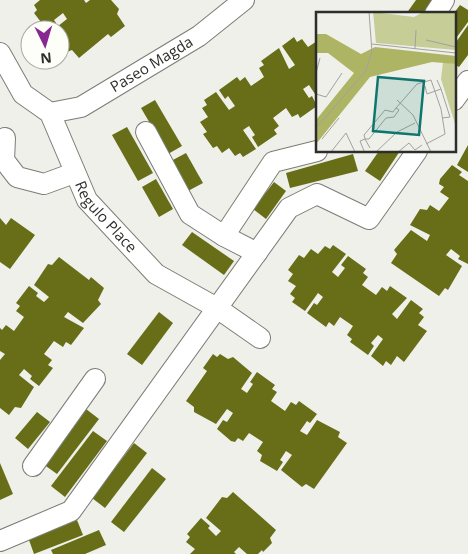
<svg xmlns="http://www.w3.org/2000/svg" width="468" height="554" font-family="'Open Sans',sans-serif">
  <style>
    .building { fill: #686e17 }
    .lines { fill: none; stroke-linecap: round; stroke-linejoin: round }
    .minor-casing { stroke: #7c7d77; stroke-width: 22 }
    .minor { stroke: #fff; stroke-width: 20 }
    .labels { text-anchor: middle; stroke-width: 5; stroke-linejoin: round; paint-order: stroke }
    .street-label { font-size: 15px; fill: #2d2d2b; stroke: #fdfef7 }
    .inset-road { fill: none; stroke: #a1a29e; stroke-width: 1 }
    .view { fill: #0f766e; fill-opacity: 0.15; stroke: #0f766e; stroke-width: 2.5 }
    .inset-edge { fill: none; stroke: #2d2d2b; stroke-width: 2.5 }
  </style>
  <rect width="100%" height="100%" fill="#eff0ea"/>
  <g class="building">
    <polygon points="40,0 84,0 86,3 90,0 111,0 119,9 117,14 125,26 111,37 108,34 79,58 72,50 67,52 60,44 60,30 53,30 67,19 63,13 54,20 56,23 47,30 34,13 37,10 34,5"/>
    <polygon points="416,0 437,0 427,14 406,14"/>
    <polygon points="460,5 468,10 468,22 454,41 454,13"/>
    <polygon points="468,25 468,55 459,67 454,64 454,45"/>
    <polygon points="294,37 297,42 302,39 308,47 317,41 317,97 309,85 303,89 309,98 312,96 317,106 300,118 298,114 292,117 286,108 273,118 279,126 274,130 277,134 258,147 252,137 255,135 249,126 243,130 256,149 243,157 240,153 235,156 229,148 222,153 217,146 213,148 203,134 207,132 200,122 208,117 202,108 207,105 204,100 216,92 229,110 235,106 228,96 225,99 219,90 237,77 240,81 245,77 251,86 264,77 259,68 264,65 261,61 279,48 289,69 295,65 282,46"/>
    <polygon points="155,100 182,146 168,154 141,108"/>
    <polygon points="127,127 153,173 138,181 112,135"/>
    <polygon points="468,145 468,172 457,165"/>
    <polygon points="379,151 400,151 380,181 365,171"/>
    <polygon points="186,153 203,183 188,191 171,161"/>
    <polygon points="353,154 358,171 290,188 286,173"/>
    <polygon points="452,165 462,172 459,175 468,181 468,264 458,259 460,256 451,249 446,255 462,266 448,290 445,288 439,296 391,263 397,254 394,250 411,230 427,241 430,235 410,225 420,209 427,210 430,205 439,211 449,198 440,192 444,187 439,184 440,179"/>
    <polygon points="156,179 173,209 159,217 142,187"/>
    <polygon points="274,182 286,191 266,219 253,209"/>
    <polygon points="0,218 6,225 11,218 35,235 10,269 0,262"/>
    <polygon points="192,232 234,261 224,275 182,245"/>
    <polygon points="333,245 346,254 332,272 338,277 345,268 341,265 348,256 366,269 363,273 368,277 362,285 376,295 382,287 387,291 390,286 407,298 392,314 397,319 411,300 423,309 419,313 424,317 418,325 427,331 404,362 397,356 391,365 386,361 383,366 371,356 383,339 378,335 371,343 374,346 368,355 350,342 352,339 347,335 353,326 340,317 334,326 329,322 326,327 307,313 314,303 317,305 323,297 318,293 305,311 292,302 295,298 290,294 296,286 288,281 293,274 288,270 299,255 304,258 311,249 318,254 325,246 330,249"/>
    <polygon points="59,257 89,280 91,277 104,288 98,300 101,304 83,323 68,312 64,317 84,328 71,345 66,342 63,347 54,341 44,354 52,360 48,365 53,368 39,386 30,379 32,376 24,369 19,375 34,387 21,408 15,407 9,415 0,408 0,360 5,354 0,351 0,328 2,330 6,325 14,331 24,317 16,311 20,306 16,303 29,286 38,293 36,296 44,302 49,297 34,285 48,264 52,265"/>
    <polygon points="159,312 173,323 142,365 127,354"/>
    <polygon points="213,354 217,357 220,354 228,359 233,357 252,373 241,389 247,393 253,384 250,382 257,372 275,385 272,389 277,392 271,401 285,411 291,402 296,405 299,401 317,414 310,423 307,421 300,431 307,435 317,420 340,432 338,437 347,443 314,489 306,484 302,487 281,470 292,455 286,451 280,460 283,462 277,471 260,461 262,455 257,451 263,442 249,433 243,441 238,438 235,442 231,441 217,429 223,420 227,422 233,413 227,409 216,424 194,412 194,407 186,401 207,371 203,368"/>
    <polygon points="86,409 99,419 57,474 43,464"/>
    <polygon points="37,412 50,422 28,449 15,438"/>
    <polygon points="93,431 107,441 65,497 51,486"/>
    <polygon points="134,443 147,453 105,508 92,498"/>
    <polygon points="0,463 13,494 0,500"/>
    <polygon points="152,468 166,479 124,532 111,522"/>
    <polygon points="233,492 276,530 270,538 272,543 263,552 262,550 258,554 247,554 239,547 234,552 236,554 190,554 195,549 186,542 190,537 187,534 201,518 210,526 208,528 216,536 221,531 206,518 222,497 227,498"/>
    <polygon points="77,520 83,535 34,554 29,540"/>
    <polygon points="99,530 106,545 85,554 53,554 51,550"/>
  </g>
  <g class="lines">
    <g class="minor-casing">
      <g id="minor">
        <polyline points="435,14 444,0"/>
        <path id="s1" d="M0,53L23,94L50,113L87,200L156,274L217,308L260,338"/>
        <polyline points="454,100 468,81"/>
        <path id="s2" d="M50,113L81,107L199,36L244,0"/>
        <polyline points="146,132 190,214 224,236"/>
        <polyline points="5,138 4,160 17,177 44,184 74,173"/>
        <polyline points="257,253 224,236 273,162 317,151"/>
        <polyline points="33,466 95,379"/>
        <polyline points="0,541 71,511 289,208 317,194 369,219 417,151"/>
      </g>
    </g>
    <use href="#minor" class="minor"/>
  </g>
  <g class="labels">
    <g class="street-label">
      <text dy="5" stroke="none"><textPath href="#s2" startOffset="114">Paseo Magda</textPath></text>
      <text dy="5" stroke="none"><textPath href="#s1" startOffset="199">Regulo Place</textPath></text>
    </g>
  </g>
  <g transform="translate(316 12)">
    <rect width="140" height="140" fill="#eff0ea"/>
    <path d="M127,50L140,52V115L125,67Z" fill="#c6cd96"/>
    <path d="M0,22H10L45,42L59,35L140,44V52L116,50L54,65L0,132V108L38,61L12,41H0Z" fill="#adb564"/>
    <path d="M57,0L98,5L107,0H140V38L60,31Z" fill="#c6cd96"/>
    <path class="inset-road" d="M110,28L140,35M56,32L140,41M99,36L100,18M0,61L4,46M109,74L111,82L125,77L121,68M125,77L134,105L126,106M0,82L10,85L26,61M81,88L97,103L115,140M80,96L83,98L78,105L70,106L53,127H49L48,123L69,98L77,100L80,96L101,72L115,68L125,97L129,122L110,132M0,116L49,60L56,40L53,0M6,127L23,106M48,139L44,129L49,127L54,136M15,140L30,121L39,140M60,140L81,120L99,111M82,140L93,131L99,138L106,133"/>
    <path class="view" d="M62,65L108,69L103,123L57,119Z"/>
    <rect width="140" height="140" class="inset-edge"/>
  </g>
  <g transform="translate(45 45) rotate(175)"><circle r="24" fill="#fdfef7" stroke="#aaaaa5"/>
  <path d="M0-4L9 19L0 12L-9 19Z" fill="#872791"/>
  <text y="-8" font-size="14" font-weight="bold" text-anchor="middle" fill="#2d2d2b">N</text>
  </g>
</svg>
